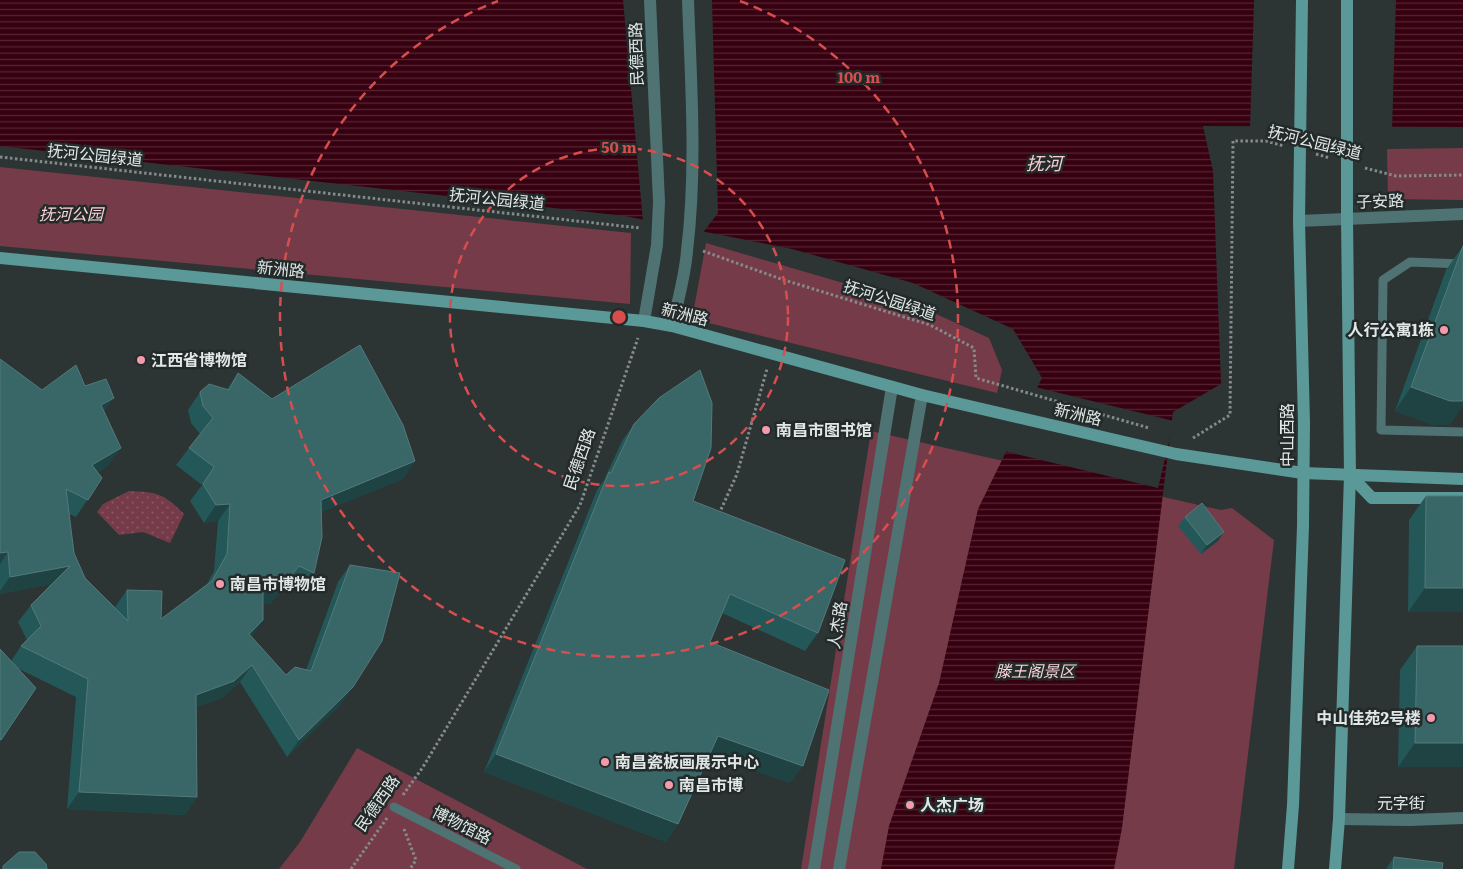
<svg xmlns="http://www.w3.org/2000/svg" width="1463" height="869" font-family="Literata,'Noto Sans SC',serif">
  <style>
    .grass { fill: url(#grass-dots) }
    .green { fill: #753b48 }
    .water { fill: url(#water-rules) }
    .pier { fill: #2c3434 }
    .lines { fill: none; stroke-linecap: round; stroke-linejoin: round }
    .path { stroke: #848b8a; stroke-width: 3; stroke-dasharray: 2.5 2.5; stroke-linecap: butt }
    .service { stroke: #4f7373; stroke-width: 9 }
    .tertiary { stroke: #4f7373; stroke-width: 12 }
    .secondary { stroke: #5b9898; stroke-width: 12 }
    .wall { fill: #245758 }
    .shaded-wall { fill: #1f4243 }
    .building { fill: #396667; stroke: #537a7b }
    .ring { fill: none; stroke: #d84e4e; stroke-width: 2.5; stroke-dasharray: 9 6 }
    .poi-dot { fill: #f39aab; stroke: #222a2a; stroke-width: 2 }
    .labels { text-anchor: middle; stroke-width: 5; stroke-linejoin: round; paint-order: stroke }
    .street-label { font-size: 16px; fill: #e1e7e6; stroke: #222a2a }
    .park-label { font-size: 16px; font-style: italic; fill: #fcd2d8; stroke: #222a2a }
    .poi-label { font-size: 16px; font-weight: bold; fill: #e1e7e6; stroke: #222a2a; text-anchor: start }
    .water-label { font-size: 18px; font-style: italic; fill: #f9ced5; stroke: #222a2a }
    .centre { fill: #d84e4e; stroke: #222a2a; stroke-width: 2.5 }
    .ring-label { font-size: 15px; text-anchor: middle; font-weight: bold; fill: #d84e4e; stroke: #222a2a; stroke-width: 5; stroke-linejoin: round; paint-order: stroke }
  </style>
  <defs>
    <pattern id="grass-dots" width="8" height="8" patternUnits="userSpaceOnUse" patternTransform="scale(1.25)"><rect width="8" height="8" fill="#753b48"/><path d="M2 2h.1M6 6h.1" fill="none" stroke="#885762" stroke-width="1.8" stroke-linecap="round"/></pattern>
    <pattern id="water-rules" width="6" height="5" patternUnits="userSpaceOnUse" patternTransform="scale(1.25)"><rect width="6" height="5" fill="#370011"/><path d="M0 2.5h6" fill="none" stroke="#542534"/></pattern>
  </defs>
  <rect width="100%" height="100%" fill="#2c3434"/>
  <path class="grass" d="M129,491C158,492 164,494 184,514L170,543L143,532L119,535L97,512L103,504Z"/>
  <g class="green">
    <polygon points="1463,148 1463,200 1388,199 1387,149"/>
    <polygon points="0,167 631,233 630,304 0,246"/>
    <polygon points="706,243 912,303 989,338 1002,370 997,393 692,319"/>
    <polygon points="871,431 1221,510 1232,508 1274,540 1234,869 801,869"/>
    <polygon points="357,748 587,869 279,869 300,842"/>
  </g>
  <polygon class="water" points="0,0 1463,0 1463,127 1203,126 1213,171 1221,384 1173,412 1122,828 1114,869 881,869 889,826 939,683 978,509 1042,378 1013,329 913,283 792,249 625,216 0,146"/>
  <g class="pier">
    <polygon points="623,0 712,0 718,213 702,234 643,222"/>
    <polygon points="1254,0 1396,0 1392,131 1250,129"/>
    <polygon points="1035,387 1174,421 1158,488 1004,451"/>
  </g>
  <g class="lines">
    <g class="path">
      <polyline points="1316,154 1330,158"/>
      <polyline points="0,157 640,228"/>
      <polyline points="1365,168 1396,176 1463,175"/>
      <polyline points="703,251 781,279 930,325 974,348 976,378 1149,428"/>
      <polyline points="1193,438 1230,415 1233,141 1266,141 1284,146"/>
      <polyline points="719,514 737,474 767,369"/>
      <polyline points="403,795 423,767 580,505 638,338"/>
      <polyline points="404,829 416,860 410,869"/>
      <polyline points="351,869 387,818"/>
    </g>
    <g class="service">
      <polyline points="1463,264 1410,262 1383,280 1381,430 1463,432"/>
      <polyline points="394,807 516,869"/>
    </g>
    <g class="tertiary">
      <polyline points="1299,221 1463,214"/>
      <polyline points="644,321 657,245 659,202 650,0"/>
      <path d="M672,326C678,301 685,276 687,251C697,168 691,84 688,0"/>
      <polyline points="1339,819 1410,820 1463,818"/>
      <polyline points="814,869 892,387"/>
      <polyline points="839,869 922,395"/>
    </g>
    <g class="secondary">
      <polyline points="0,258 644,321 672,326 922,395 1176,454 1303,473 1463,479"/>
      <polyline points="1350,475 1372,498 1463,498"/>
      <polyline points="1288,869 1293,805 1303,526 1304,423 1299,221 1302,0"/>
      <polyline points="1335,869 1339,819 1350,475 1347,219 1347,0"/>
    </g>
  </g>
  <g class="wall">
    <polygon points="1463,246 1450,425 1433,425 1395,411 1446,270"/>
    <polygon points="0,359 42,390 85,386 105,412 109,465 98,472 102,478 76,517 69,514 74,553 85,578 115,607 127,590 161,619 207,584 214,571 218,521 204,523 190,501 202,485 176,465 189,448 200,434 191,423 188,410 200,392 227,389 238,373 272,399 415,461 403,479 321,512 314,573 302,590 287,584 270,604 263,604 252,637 286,675 306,670 338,582 350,565 341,704 287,757 240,682 222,698 196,707 197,797 185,815 67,809 76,697 17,668 36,688 0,742 0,649 11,661 21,646 27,640 18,622 31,605 51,584 0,594"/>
    <polygon points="634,424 693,501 818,633 805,651 722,613 710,642 803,766 790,783 710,755 678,824 666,842 484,772 597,490 604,480 622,441"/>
    <polygon points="1426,496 1463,496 1463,612 1408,612 1409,520"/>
    <polygon points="1185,517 1218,541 1201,554 1178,526"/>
    <polygon points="1417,646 1463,767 1398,767 1400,670"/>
    <polygon points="1394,857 1442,869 1386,869"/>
  </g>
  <g class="shaded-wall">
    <polygon points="1411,387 1463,401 1463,406 1450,425 1433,425 1395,411"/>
    <polygon points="114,398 102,415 101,405"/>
    <polygon points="121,448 109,465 80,483 92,465"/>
    <polygon points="415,461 403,479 308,518 321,500"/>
    <polygon points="230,504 218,521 204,523 216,505"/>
    <polygon points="1224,532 1218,541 1201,554 1207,545"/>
    <polygon points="8,552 0,564 0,553"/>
    <polygon points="70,566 57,583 0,594 0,591 10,577"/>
    <polygon points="299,566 287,584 270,604 250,604 263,587"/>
    <polygon points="1425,588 1463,588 1463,612 1408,612"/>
    <polygon points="263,620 251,638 249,634"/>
    <polygon points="252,665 240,682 222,698 184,712 196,695"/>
    <polygon points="353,687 341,704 287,757 299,740"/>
    <polygon points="718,736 803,766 790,783 706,754"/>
    <polygon points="1415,743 1463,743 1463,767 1398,767"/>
    <polygon points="496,754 678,824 666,842 484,772"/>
    <polygon points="79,792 197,797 185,815 67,809"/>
  </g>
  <g class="building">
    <polygon points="1463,246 1463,401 1450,401 1411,387"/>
    <polygon points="360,345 403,425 415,461 321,500 322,537 314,573 299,566 282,587 263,587 263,620 249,634 286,675 295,667 311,671 350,565 400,573 382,641 353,687 299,740 252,665 234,681 196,695 197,797 79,792 88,679 21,646 41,626 31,605 70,566 10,577 8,552 0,553 0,359 42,390 76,365 85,386 106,379 114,398 101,405 121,448 92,465 102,478 88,500 66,489 74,553 85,578 128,621 127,590 162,591 161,619 212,581 227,554 230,504 216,505 203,484 214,467 189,448 213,418 203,406 200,392 209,384 229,390 238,373 272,399"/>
    <polygon points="700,370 712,403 711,448 693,501 845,560 818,633 730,594 710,642 829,690 803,766 718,736 678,824 496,754 609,472 611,473 634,424 659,398"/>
    <polygon points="1426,496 1463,496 1463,588 1425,588"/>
    <polygon points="1202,503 1224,532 1207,545 1185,517"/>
    <polygon points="1417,646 1463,646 1463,743 1415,743"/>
    <polygon points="0,649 36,688 1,740 0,739"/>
    <polygon points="19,852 35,852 46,864 47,869 3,869 3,866"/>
    <polygon points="1394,857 1443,863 1442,869 1393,869"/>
  </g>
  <g class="ring">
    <circle cx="619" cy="317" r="169"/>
    <path d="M740 1A339 339 0 1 1 498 1"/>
  </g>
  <g class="poi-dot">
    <circle cx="1444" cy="330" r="5"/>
    <circle cx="141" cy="360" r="5"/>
    <circle cx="766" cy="430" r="5"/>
    <circle cx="220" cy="584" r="5"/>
    <circle cx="1431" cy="718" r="5"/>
    <circle cx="605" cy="762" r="5"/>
    <circle cx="669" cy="785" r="5"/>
    <circle cx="910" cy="805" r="5"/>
  </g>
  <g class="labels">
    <g class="street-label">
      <text transform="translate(636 54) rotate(-92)" y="6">民德西路</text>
      <text transform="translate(1315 142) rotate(14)" y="6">抚河公园绿道</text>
      <text transform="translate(95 155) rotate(6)" y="6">抚河公园绿道</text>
      <text transform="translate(497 199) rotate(6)" y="6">抚河公园绿道</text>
      <text transform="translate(1380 201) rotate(-2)" y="6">子安路</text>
      <text transform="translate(281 269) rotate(6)" y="6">新洲路</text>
      <text transform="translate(890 300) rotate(18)" y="6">抚河公园绿道</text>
      <text transform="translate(685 314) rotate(14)" y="6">新洲路</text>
      <text transform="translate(1078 414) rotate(13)" y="6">新洲路</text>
      <text transform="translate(1287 435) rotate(-90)" y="6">中山西路</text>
      <text transform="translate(579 459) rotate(-71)" y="6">民德西路</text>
      <text transform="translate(837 625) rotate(-81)" y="6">人杰路</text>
      <text transform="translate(377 803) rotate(-55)" y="6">民德西路</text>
      <text x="1401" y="809">元字街</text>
      <text transform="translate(462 825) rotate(27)" y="6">博物馆路</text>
    </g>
    <g class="park-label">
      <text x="71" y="220">抚河公园</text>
      <text x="1035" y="677">滕王阁景区</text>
    </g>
    <g class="poi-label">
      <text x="1434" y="336" text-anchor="end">人行公寓1栋</text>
      <text x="151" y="366">江西省博物馆</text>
      <text x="776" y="436">南昌市图书馆</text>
      <text x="230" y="590">南昌市博物馆</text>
      <text x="1421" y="724" text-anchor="end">中山佳苑2号楼</text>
      <text x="615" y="768">南昌瓷板画展示中心</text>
      <text x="679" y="791">南昌市博</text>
      <text x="920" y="811">人杰广场</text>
    </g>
    <g class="water-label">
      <text x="1044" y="170">抚河</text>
    </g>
  </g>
  <circle cx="619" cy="317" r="8" class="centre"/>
  <g class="ring-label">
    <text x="859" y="83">100 m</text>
    <text x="619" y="153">50 m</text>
  </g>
</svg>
